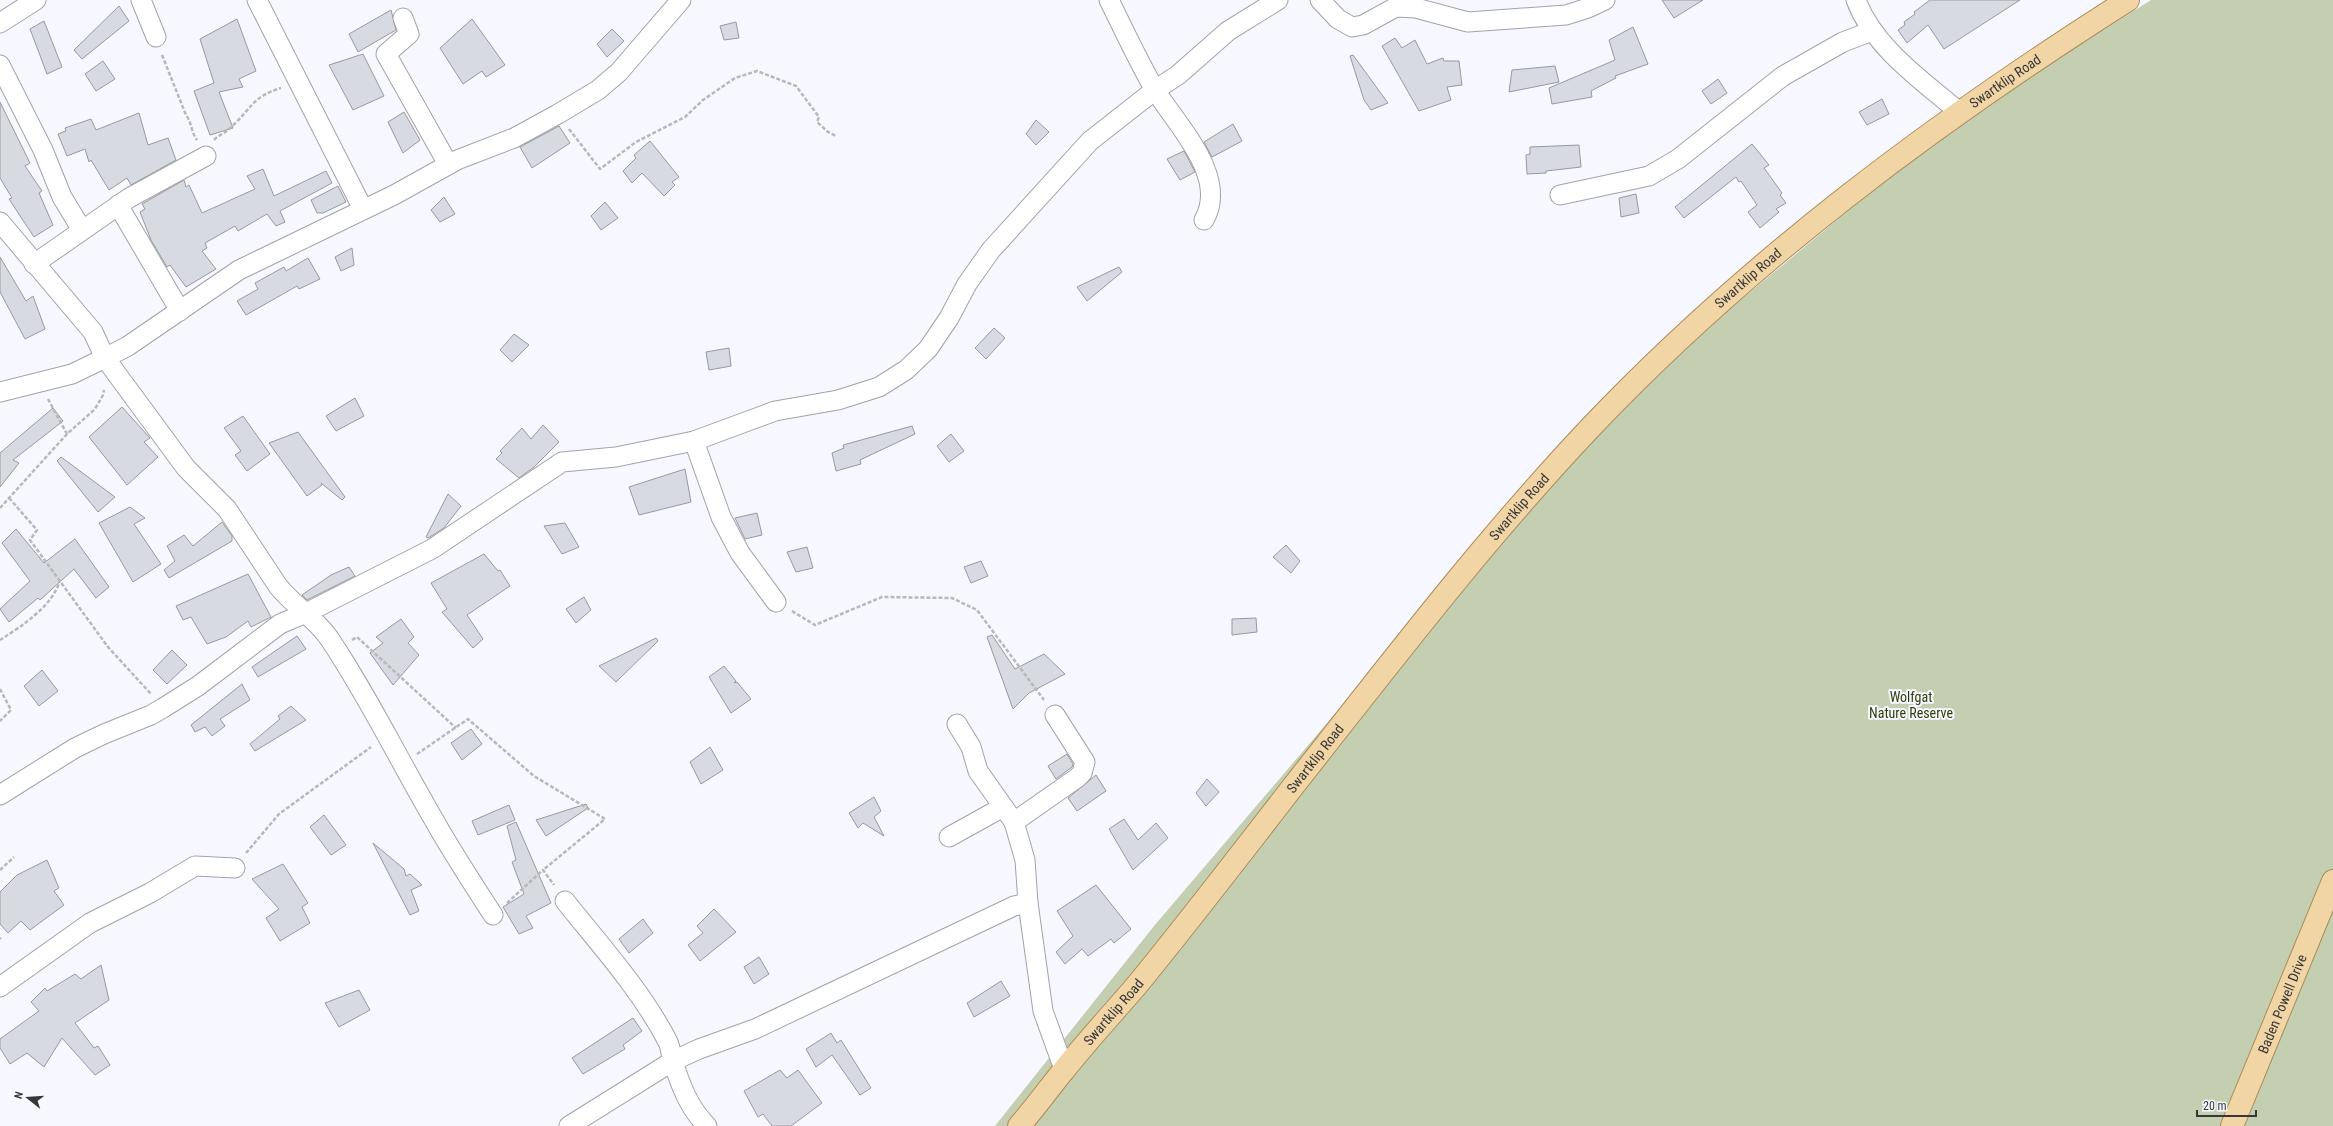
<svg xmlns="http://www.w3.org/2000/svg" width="2333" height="1126" font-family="'Roboto Condensed',sans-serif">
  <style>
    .green { fill: #c4cfb1 }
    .building { fill: #d8dae1; stroke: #9899a0 }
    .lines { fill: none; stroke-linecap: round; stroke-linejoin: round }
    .minor-casing { stroke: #a2a3aa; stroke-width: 21 }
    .primary-casing { stroke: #a98c59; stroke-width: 24 }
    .path { stroke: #b7b8bd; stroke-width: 2.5; stroke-dasharray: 4 2; stroke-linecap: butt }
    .minor { stroke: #fff; stroke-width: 19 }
    .primary { stroke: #f1d5a5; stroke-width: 22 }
    .labels { text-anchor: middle; stroke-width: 4; stroke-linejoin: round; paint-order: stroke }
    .street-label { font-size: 14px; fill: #37373a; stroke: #f7f8ff }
    .park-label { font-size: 14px; fill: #303e0b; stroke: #f7f8ff }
  </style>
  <rect width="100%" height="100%" fill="#f7f8ff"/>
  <polygon class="green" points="2151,0 2333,0 2333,1126 995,1126 1154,926 1559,451 1944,131"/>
  <g class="building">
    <polygon points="1662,0 1703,0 1674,18"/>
    <polygon points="1930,0 2020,0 1944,49 1928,25 1907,43 1898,30 1905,25 1904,22 1915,14 1914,12"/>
    <polygon points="119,6 129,21 82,59 74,50"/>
    <polygon points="391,10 396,30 358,52 349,34"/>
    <polygon points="237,19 256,71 239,79 243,87 219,92 233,128 210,135 194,91 214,83 200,39"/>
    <polygon points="472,19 505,65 486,77 482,71 463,84 440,48"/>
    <polygon points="44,21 62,67 47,74 30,29"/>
    <polygon points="736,22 739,38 724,40 720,26"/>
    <polygon points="1633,27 1648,64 1615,76 1616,78 1591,91 1592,97 1552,104 1549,88 1615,60 1609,40"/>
    <polygon points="612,29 624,41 607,57 597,44"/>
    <polygon points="1395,38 1402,48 1415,40 1427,64 1443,58 1444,61 1459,61 1462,85 1447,87 1451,100 1419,111 1382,46"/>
    <polygon points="363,54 384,96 353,110 329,65"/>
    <polygon points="1353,55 1388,103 1371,110 1364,100 1350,56"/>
    <polygon points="103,61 115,79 96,91 85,74"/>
    <polygon points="1555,66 1559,82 1509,92 1512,70"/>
    <polygon points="1718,79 1727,93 1711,104 1702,91"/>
    <polygon points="1882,99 1889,114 1867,125 1859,112"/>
    <polygon points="0,102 30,163 25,166 42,191 39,193 53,225 34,237 9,199 12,198 0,178"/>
    <polygon points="404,112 420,140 403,153 388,122"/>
    <polygon points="139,113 148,145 168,138 176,160 131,185 127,178 109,190 91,160 89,162 85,149 67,156 58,134 66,131 65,128 91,119 96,130"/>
    <polygon points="1036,120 1049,132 1036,145 1026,134"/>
    <polygon points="1233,124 1242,141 1212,157 1204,142"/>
    <polygon points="559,126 570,143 532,168 520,147"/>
    <polygon points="650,141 679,177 672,182 675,185 664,196 642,173 632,183 623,171 636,158 634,155"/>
    <polygon points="1752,144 1769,165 1764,168 1782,193 1780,195 1786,203 1776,209 1779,212 1760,228 1748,212 1757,205 1741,181 1739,182 1736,177 1684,218 1675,207"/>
    <polygon points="1579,145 1581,167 1546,171 1546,173 1527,174 1526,155 1530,154 1530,147"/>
    <polygon points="1184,151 1195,172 1180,180 1167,159"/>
    <polygon points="263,169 274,196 326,171 332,183 280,211 285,222 276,226 267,214 238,231 235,226 205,243 207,248 202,251 216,269 186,287 170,265 167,267 151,240 140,212 145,209 142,204 184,180 186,187 189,185 202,213 255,189 247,176"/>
    <polygon points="338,186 346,202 323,213 317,213 311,200"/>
    <polygon points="1636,194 1639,213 1621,217 1619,198"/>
    <polygon points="444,197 455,214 440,222 431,210"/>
    <polygon points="605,202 618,218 601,230 591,216"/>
    <polygon points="352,248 354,265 341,271 335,257"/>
    <polygon points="0,257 26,301 33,296 45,329 25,339 0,292"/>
    <polygon points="308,258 320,279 299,289 297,286 246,315 237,301 258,289 255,283 284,267 286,271"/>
    <polygon points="1119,267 1122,272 1087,301 1077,287"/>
    <polygon points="994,328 1005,338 986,359 975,348"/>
    <polygon points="514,334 529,345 512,362 500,350"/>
    <polygon points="729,348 731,366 709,370 706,352"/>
    <polygon points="355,398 364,416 336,431 326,416"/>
    <polygon points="122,407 150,438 144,442 158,457 127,485 89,437"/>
    <polygon points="53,408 63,421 13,460 19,463 0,487 0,453"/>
    <polygon points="243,416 270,454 247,471 235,455 241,451 224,428"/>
    <polygon points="543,425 559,442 534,467 519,478 496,459 502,453 500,451 522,428 531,439"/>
    <polygon points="912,426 915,434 860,460 861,464 836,471 832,453 844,448 843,445"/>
    <polygon points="298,432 345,497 342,500 321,483 322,485 307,496 269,443"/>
    <polygon points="951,434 964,451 949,462 937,446"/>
    <polygon points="61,457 115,497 98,512 57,461"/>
    <polygon points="685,469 691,502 639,515 629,487"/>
    <polygon points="448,494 461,506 444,528 428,538 426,537"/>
    <polygon points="130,507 145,518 134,524 161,564 133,582 99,523"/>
    <polygon points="757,513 762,535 745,539 735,518"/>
    <polygon points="222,522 232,536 232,541 169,578 164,570 175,561 167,546 184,535 193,546"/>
    <polygon points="565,523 579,547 562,554 544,526"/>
    <polygon points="16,529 44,563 75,539 109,587 96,598 74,569 40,600 38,598 9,622 0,609 30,581 2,543"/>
    <polygon points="1286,545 1300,561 1291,573 1273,557"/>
    <polygon points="807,547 813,568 796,572 787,552"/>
    <polygon points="484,554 498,571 500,570 510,586 467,615 483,639 473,648 442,612 447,609 431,583"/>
    <polygon points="981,561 988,576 971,583 964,567"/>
    <polygon points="349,567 355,576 307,600 302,595 331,575"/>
    <polygon points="248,574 271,617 251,627 248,621 226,637 207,644 191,617 183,620 176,606"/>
    <polygon points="584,597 591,610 576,623 566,609"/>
    <polygon points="1256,618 1257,632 1232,635 1232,619"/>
    <polygon points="401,619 414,637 408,643 419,655 393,685 370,653 383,643 376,637"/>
    <polygon points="992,635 1015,669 1044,654 1065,674 1029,693 1013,709 987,637"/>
    <polygon points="297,636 306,649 258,677 252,667"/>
    <polygon points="656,638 658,641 616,682 599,666"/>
    <polygon points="172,650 187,665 167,684 153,670"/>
    <polygon points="724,666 736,681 734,683 737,682 751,699 731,713 709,677"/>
    <polygon points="42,670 58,691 39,706 24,686"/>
    <polygon points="242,684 250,700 220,719 225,726 212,736 205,727 195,732 191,725"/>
    <polygon points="291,706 306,720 255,751 250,744 280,719 278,716"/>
    <polygon points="471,729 482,744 462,760 451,743"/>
    <polygon points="710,747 723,770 701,784 690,762"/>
    <polygon points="1067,754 1073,764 1072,767 1056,779 1048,766"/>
    <polygon points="1096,775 1106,791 1077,811 1068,798"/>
    <polygon points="1207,779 1219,792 1206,806 1196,793"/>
    <polygon points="874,797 881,811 874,817 884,836 863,823 858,828 849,813"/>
    <polygon points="586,804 588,808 546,836 536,820"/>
    <polygon points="509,805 515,820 478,835 472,821"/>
    <polygon points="324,815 346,845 331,855 310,827"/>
    <polygon points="1124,819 1138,840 1156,823 1168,838 1133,870 1109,829"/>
    <polygon points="516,822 551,903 526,916 533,928 519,934 503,907 524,894 512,862 516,860 507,826"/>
    <polygon points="373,843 404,869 406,876 410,874 422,885 411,890 419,911 410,915"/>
    <polygon points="47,860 59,888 54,891 64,905 30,930 21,921 8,933 0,924 0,892 17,875"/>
    <polygon points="283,864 308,903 302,907 310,923 280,941 266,918 279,909 252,879"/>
    <polygon points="1096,885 1131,929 1114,943 1111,939 1088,956 1082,949 1065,964 1056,952 1073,936 1057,911"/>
    <polygon points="714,909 736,932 700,961 688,945 703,933 697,926"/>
    <polygon points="643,919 653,933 629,953 619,939"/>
    <polygon points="759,957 769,974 754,984 744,967"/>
    <polygon points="101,965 109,1000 75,1023 94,1048 98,1046 110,1065 95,1075 62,1038 44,1067 27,1053 10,1064 0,1048 0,1039 39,1011 31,1002 45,988 47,991 75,974 81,979"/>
    <polygon points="1001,981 1010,996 974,1017 967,1003"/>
    <polygon points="359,990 370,1010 339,1027 325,1003"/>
    <polygon points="633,1018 642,1031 623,1045 625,1049 583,1074 572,1058"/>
    <polygon points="831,1033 837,1043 841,1040 871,1088 860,1095 832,1055 816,1067 806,1049"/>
    <polygon points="780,1070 787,1078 798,1070 822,1103 791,1126 772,1126 763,1114 758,1117 744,1091"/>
  </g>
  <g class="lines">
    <g class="minor-casing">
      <g id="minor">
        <polyline points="141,0 156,37"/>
        <polyline points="257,0 363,209"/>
        <path d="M1109,0C1124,30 1138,61 1155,90C1177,125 1229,177 1204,220"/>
        <polyline points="1320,0 1338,19 1352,27 1363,25 1396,7 1416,8 1468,22 1566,15 1588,8 1605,0"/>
        <path d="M1856,0C1874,48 1922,80 1959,112"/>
        <polyline points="403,18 409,34 386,54 448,164"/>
        <polyline points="0,23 36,0"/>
        <polyline points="0,65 43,150 62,197 82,230"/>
        <polyline points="1560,195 1649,176 1678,159 1783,76 1843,42 1872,31"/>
        <polyline points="118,205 180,311"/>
        <path d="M0,222L93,332L105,358L186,468L227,509L278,586C293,605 315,618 329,638C368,696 399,760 434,820C452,852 473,884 493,915"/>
        <polyline points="34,264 129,198 206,156"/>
        <polyline points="0,392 72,374 105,358 128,346 239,270 394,195 457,160 514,138 558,114 598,90 619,72 681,0"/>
        <polyline points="694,441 721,517 740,553 776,602"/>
        <polyline points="1055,715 1085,762 1082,773 1077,778 1014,822 1025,860 1028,903 1043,1011 1064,1069"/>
        <polyline points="957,724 971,747 978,771 1014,822"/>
        <polyline points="0,795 75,748 104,734 151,715 163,708 198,686 280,624 306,613 432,549 562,462 616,457 694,441 775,411 838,400 879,387 906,370 928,349 949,318 967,284 991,250 1090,141 1155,90 1178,75 1228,31 1278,0"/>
        <polyline points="949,837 1003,807"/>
        <path d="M565,901C600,945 642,991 668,1042C671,1048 671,1056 673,1062C681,1086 689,1108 707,1126"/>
        <polyline points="0,987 90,923 150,893 195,866 235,868"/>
        <polyline points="569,1126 673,1061 699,1049 755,1029 1014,906 1028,903"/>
      </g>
    </g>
    <g class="primary-casing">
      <g id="primary">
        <path id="s1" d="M1019,1126C1035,1108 1049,1088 1064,1070C1087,1041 1113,1013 1137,985C1191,919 1243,851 1295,784C1391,662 1485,539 1591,427C1750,260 1934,123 2128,0"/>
        <path id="s2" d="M2232,1126L2333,881"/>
      </g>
    </g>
    <g class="path">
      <path d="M162,55L186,115C192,123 191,132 197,140"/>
      <polyline points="569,129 600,169 636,142 685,117 703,100 735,78 757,71 796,86 819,117 817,122 828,132 836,136"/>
      <path d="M214,140C219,135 225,133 229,129C251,110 251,97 281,88"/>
      <polyline points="48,399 67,434"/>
      <polyline points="9,498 37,530 30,540 108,647 151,694"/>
      <polyline points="0,508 67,434 95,409 103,395 104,390"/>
      <polyline points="792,611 815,625 882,597 952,598 977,610 1044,700"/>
      <path d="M0,640C22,626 53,606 60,580"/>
      <polyline points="352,640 357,637 456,728"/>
      <polyline points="0,689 11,710 0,721"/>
      <polyline points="417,754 468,719 534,776 605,819 543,870"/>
      <polyline points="246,853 279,814 371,747"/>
      <polyline points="0,870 14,857"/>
      <polyline points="507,903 543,870 554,885"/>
      <polyline points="0,938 1,939"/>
    </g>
    <use href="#minor" class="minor"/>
    <use href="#primary" class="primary"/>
  </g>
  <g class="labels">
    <g class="street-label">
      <text dy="5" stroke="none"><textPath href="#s1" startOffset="1444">Swartklip Road</textPath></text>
      <text dy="5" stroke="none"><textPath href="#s1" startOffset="1120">Swartklip Road</textPath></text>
      <text dy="5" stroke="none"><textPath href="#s1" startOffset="796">Swartklip Road</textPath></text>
      <text dy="5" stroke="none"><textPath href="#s1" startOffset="472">Swartklip Road</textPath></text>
      <text dy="5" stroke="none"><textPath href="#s2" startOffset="132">Baden Powell Drive</textPath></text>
      <text dy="5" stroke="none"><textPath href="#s1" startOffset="148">Swartklip Road</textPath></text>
    </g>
    <g class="park-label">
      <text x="1911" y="702">Wolfgat<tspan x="1911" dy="16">Nature Reserve</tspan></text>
    </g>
  </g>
  <g transform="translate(28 1098) rotate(287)" stroke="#f7f8ff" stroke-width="3" paint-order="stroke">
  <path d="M0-3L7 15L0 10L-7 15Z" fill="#37373a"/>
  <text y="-6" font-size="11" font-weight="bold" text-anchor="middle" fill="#37373a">N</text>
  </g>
  <path d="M2197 1110v6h59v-6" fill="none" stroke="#37373a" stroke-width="2"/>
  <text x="2203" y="1110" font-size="12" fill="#37373a" stroke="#f7f8ff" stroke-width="3" paint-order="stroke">20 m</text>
</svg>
